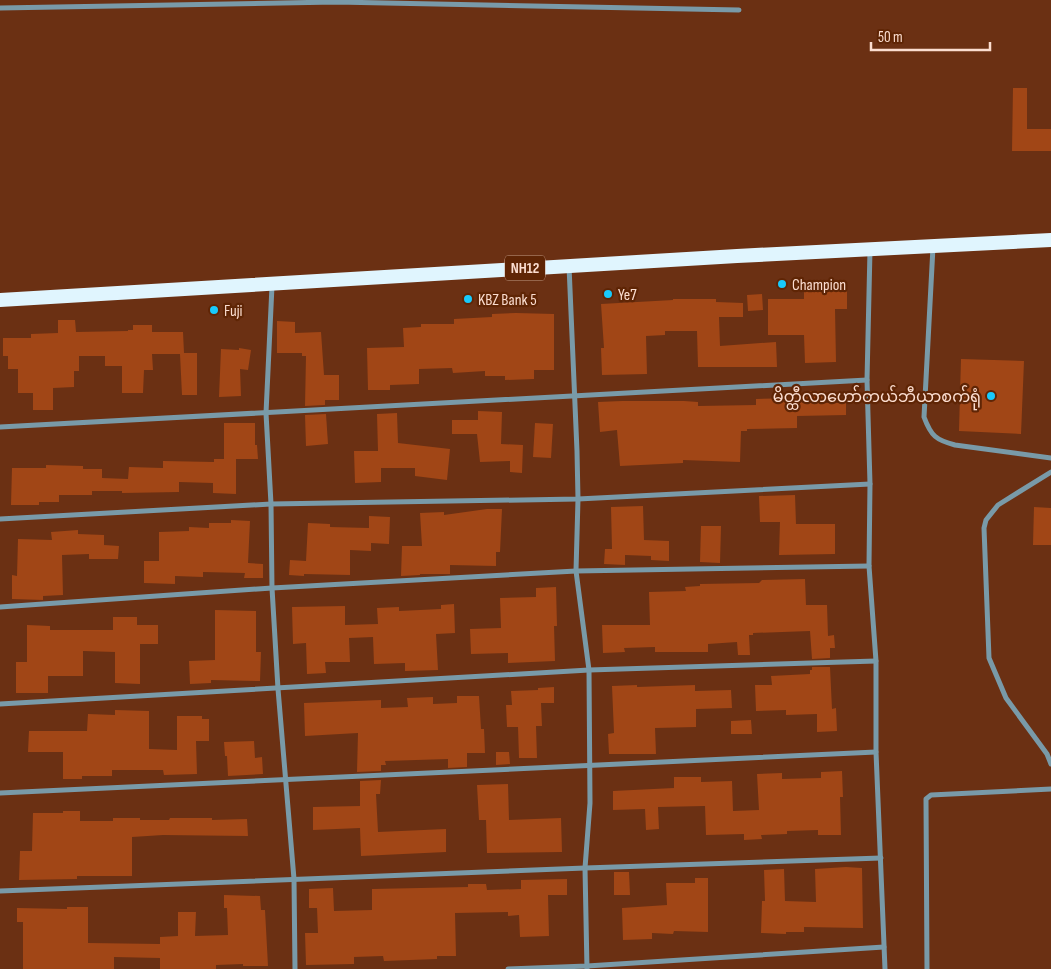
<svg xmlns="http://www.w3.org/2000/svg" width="1051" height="969" font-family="'Sofia Sans Condensed','Noto Sans Myanmar',sans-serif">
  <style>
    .building { fill: #a14616 }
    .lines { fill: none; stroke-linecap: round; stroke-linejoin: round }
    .minor { stroke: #799aa8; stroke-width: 5 }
    .trunk { stroke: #e0f5fe; stroke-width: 14 }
    .poi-dot { fill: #18cafc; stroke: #5f2505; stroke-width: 2 }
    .labels { text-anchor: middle; stroke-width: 4.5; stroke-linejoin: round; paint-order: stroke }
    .shield { fill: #5f2505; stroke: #cca693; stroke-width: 1 }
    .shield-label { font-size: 15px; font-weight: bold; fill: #fbddd0 }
    .poi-label { font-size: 16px; fill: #fbddd0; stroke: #5f2505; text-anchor: start }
  </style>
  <rect width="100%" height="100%" fill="#6b3013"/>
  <g class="building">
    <polygon points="1013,88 1027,88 1027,129 1051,129 1051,151 1012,151"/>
    <polygon points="804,286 847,286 847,309 835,309 836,362 805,363 804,335 768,335 768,299 804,299"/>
    <polygon points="762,294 763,310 748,311 747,295"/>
    <polygon points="673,299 716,299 716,302 743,303 743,317 719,317 720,346 776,342 777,367 698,367 697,331 665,331 665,335 646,336 647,374 602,375 601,348 604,348 601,304 673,300"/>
    <polygon points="516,313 554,314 554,370 534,370 534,379 505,380 505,376 485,376 485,371 453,373 452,368 419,369 419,384 390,385 390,390 368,390 367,348 404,347 403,328 421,327 421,324 454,324 454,319 492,317 492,314"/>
    <polygon points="58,320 75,320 76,332 128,331 128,330 133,330 133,325 152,325 152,332 183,332 184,353 197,353 197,395 182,395 180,354 152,354 153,370 144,370 143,393 122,393 122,366 105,366 105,356 79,356 79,371 74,371 74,387 53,388 53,410 33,410 33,393 18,393 18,369 8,369 8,356 3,356 3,338 31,338 31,334 58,333"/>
    <polygon points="277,321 295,322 295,333 321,332 324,375 339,375 339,400 325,400 325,405 305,406 306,356 302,356 302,353 277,353"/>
    <polygon points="239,348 251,350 248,370 240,369 241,396 219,397 221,349 239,350"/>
    <polygon points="961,359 1024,361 1021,434 959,431"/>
    <polygon points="825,391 825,403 846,403 846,415 797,416 797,428 747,429 747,431 741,431 740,462 683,460 683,463 620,466 617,430 600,432 598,402 622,401 684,401 698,402 698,406 756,405 756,399 803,398 803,392"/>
    <polygon points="478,411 502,412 501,444 523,445 522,473 510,472 510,461 480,462 477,434 452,434 452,420 478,420"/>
    <polygon points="397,413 398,443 450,449 447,480 415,476 415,468 381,468 381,482 355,483 354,451 378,451 377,414"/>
    <polygon points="326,414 328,444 306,446 305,415"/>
    <polygon points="224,423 255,423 255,445 257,445 258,459 236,459 236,494 213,493 213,483 179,482 179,492 122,493 122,491 92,491 92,495 59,495 59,502 39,502 39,505 11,505 12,468 46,468 46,465 83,466 83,469 102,469 102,478 128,479 129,467 163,468 163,461 214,462 214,459 224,459"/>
    <polygon points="535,423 553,424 551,458 533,457"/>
    <polygon points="795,495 796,524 835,524 835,554 779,555 780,522 760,522 759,496"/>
    <polygon points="643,506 644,540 669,541 669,561 651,560 651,556 625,555 625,565 604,564 605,549 612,549 611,507"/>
    <polygon points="1034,507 1051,508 1051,545 1033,545"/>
    <polygon points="487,509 502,509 500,552 496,552 496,566 450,565 450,574 420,574 420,575 401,576 402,546 422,546 420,513 444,512 444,515"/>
    <polygon points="369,516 390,517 389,544 371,543 371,551 350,550 350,575 304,574 304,576 289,575 290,560 306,561 308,523 330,524 330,527 369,528"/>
    <polygon points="231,520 250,521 248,563 263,564 263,578 244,578 245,573 203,572 203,577 175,576 175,584 144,583 144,561 159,561 159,532 189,531 189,527 209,528 209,523 231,523"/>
    <polygon points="701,526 721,526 720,563 700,562"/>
    <polygon points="78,530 78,534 104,535 104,545 119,546 118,559 89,559 89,554 62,555 63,595 43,596 43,600 12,599 12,575 17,576 18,539 52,540 51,532"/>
    <polygon points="805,579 806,605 827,605 828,636 834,635 835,648 830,648 830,658 812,659 810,631 753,633 753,635 749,635 750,655 738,655 737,642 708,644 708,652 655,652 655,647 624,648 625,652 603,653 602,625 650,625 649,592 686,591 685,587 700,586 700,584 759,583 762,580"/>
    <polygon points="556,587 557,626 554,626 555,661 508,663 508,653 471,654 470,629 501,628 500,598 536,597 536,588"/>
    <polygon points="454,604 455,633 436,634 438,670 405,671 405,663 374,664 373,637 349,638 350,662 325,662 326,673 307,674 306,643 293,644 292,607 345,606 345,625 378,624 377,608 399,607 399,611 441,609 441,605"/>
    <polygon points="215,610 256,611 256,652 261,652 260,681 211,680 211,683 190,684 189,661 215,660"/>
    <polygon points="113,617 137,617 137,625 158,625 158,644 140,644 140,684 115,683 115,652 83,651 83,676 48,676 48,693 16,693 16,662 27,662 27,625 50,626 50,630 113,630"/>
    <polygon points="812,667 830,667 832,709 836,708 837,731 817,732 817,714 786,715 786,710 756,711 755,685 772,685 771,676 810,674 810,670 812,670"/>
    <polygon points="637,685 637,687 695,685 695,691 731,690 732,708 696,709 696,727 655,728 656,754 609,754 608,734 614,733 612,686"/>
    <polygon points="554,687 554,703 541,703 542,726 536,726 537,758 519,758 518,727 507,727 506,705 512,705 511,691 538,690 538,688"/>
    <polygon points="457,696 479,696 481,729 484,729 485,753 467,753 467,767 448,768 448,759 385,761 386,765 381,765 381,771 357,772 358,733 305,736 304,703 381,700 381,708 408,707 407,698 433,697 433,704 457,703"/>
    <polygon points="115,710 149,711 149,749 177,750 177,716 202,716 202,719 209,719 209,741 196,741 197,774 164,775 163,770 112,770 112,776 82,776 82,779 63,779 63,752 28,752 29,731 87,731 88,714 115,715"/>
    <polygon points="751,720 752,734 731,734 731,721"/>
    <polygon points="254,741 255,758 262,757 263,774 228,776 227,756 225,756 224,742"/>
    <polygon points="496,752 509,752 510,764 496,765"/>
    <polygon points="842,771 843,797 840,797 841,835 818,835 818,830 787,831 787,834 761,835 762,839 744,840 744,834 706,835 705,806 658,807 659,829 646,830 645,809 613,810 613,791 674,788 674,777 701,777 701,782 732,781 733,811 759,810 757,774 782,773 782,779 821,778 821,772"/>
    <polygon points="381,780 380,794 376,794 378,832 446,829 446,852 361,856 360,828 313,830 313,807 360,806 360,781"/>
    <polygon points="508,784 509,820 561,818 562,852 487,853 486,820 479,820 477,785"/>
    <polygon points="63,811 80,811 80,821 113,821 113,818 140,818 140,820 169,820 170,818 212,818 212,820 247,819 248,836 163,835 132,837 132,876 77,876 77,879 19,880 20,851 32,851 33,813 63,813"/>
    <polygon points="846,867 862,868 863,928 804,927 804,932 786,932 786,934 761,933 762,901 765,901 764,870 784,869 785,901 816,902 815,869"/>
    <polygon points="614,872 629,872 630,895 614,895"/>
    <polygon points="695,878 708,878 708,932 674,931 673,934 652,933 652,939 623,940 622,908 667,905 666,883 695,883"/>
    <polygon points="567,879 567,895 548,895 549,936 520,937 519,915 508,916 508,912 455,913 456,956 437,956 437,959 384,961 383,956 354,957 354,964 306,965 305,933 318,933 317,908 309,908 309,889 333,888 334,911 372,910 372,889 468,887 468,884 486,884 487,890 521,889 521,880"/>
    <polygon points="224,895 260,896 261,910 265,910 268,966 243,966 243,964 216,965 216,969 160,969 160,958 114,957 114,969 23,969 23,922 17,922 17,908 67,909 67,907 88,907 88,943 160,944 160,937 178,936 178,912 196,912 195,936 228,935 227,908 224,908"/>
  </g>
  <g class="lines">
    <g class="minor">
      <polyline points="0,8 336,2 739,10"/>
      <path d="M933,247L924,417C931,436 936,440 955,445L1051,458"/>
      <polyline points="870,250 867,380 870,484 869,566 876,661 876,752 885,969"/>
      <polyline points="569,266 577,451 578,499 576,571 589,670 590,803 585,868 587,969"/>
      <polyline points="272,286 266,413 271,504 272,588 278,689 294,879 295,969"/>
      <polyline points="0,427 867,380"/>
      <polyline points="1051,472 998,505 986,520 984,528 989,658 1006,698 1047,754 1051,764"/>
      <polyline points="0,519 271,504 578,499 870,484"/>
      <polyline points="0,607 272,588 576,571 869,566"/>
      <polyline points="0,704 589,670 876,661"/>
      <polyline points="0,793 876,752"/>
      <polyline points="0,891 585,868 881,858"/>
      <polyline points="508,969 587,966 884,947"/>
      <polyline points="927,969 926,799 931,795 1051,789"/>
    </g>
    <polyline class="trunk" points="0,300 737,256 1051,240"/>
  </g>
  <g class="poi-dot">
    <circle cx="782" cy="284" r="5"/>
    <circle cx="608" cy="294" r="5"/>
    <circle cx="468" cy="299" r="5"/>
    <circle cx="214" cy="310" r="5"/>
    <circle cx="991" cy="396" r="5"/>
  </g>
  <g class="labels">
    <rect class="shield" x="505" y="255.5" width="40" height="25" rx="4"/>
    <g class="shield-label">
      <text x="525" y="273">NH12</text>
    </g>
    <g class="poi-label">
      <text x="792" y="290">Champion</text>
      <text x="618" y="300">Ye7</text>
      <text x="478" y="305">KBZ Bank 5</text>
      <text x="224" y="316">Fuji</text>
      <text x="981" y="402" text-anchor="end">မိတ္ထီလာဟော်တယ်ဘီယာစက်ရုံ</text>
    </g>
  </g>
  <path d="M871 42v8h119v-8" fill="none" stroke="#fbddd0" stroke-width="2.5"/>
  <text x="878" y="42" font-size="15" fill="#fbddd0" stroke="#5f2505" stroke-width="4" paint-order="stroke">50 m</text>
</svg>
